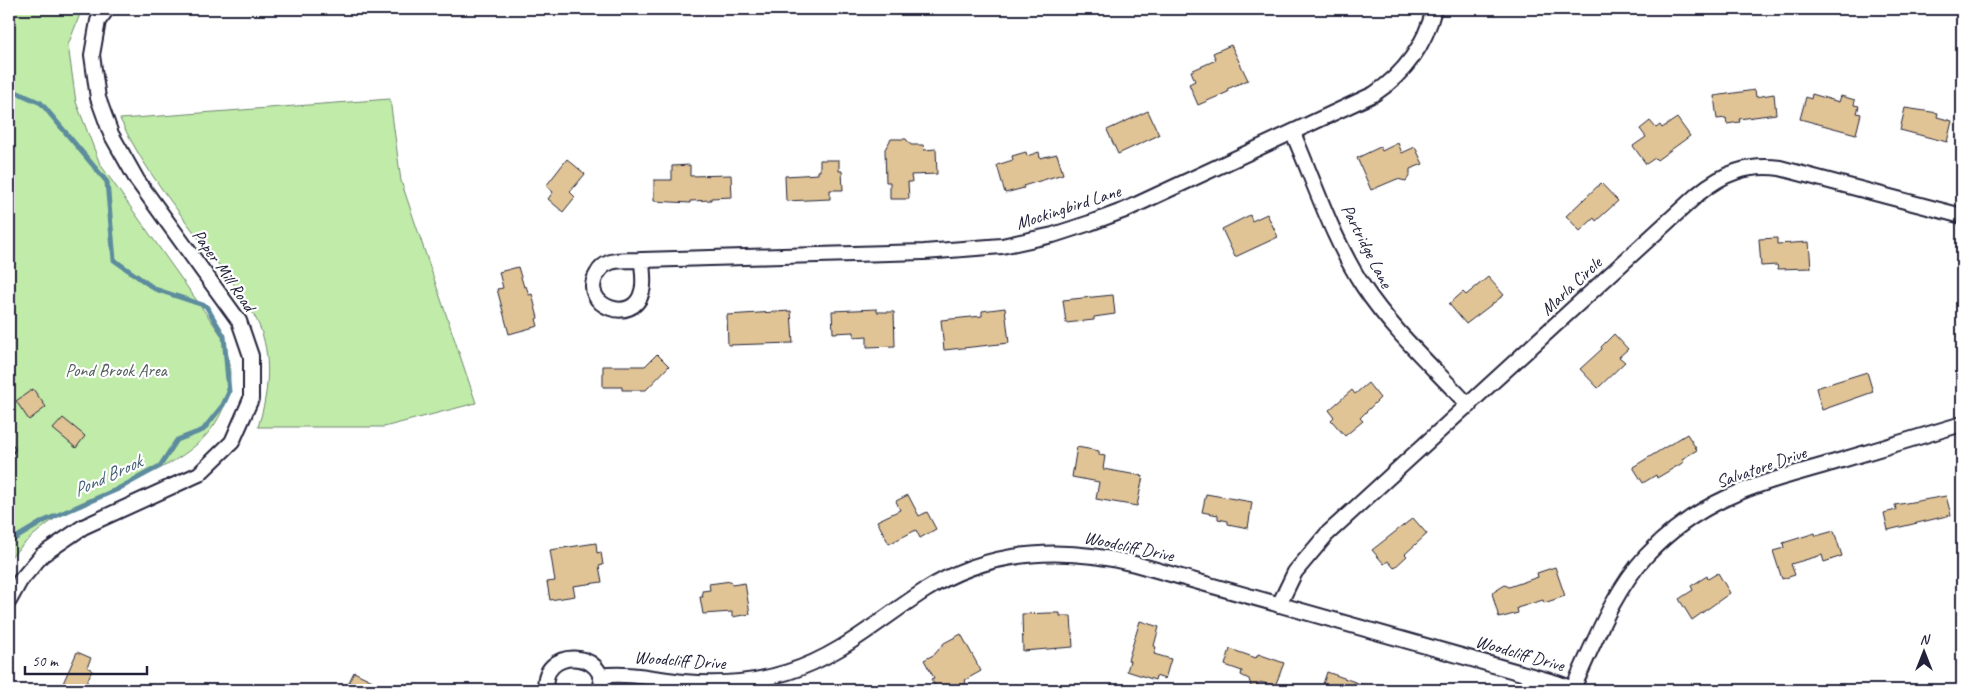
<svg xmlns="http://www.w3.org/2000/svg" width="1971" height="699" font-family="Caveat,sans-serif">
  <style>
    .green { fill: #c0eba8; stroke: #718672 }
    .lines { fill: none; stroke-linecap: round; stroke-linejoin: round }
    .stream { stroke: #5d8c9e; stroke-width: 5 }
    .building { fill: #e0c495; stroke: #22223b }
    .lane-casing { stroke: #22223b; stroke-width: 11 }
    .street-casing { stroke: #22223b; stroke-width: 18 }
    .lane { stroke: #fff; stroke-width: 7 }
    .street { stroke: #fff; stroke-width: 14 }
    .labels { text-anchor: middle; stroke-width: 4.5; stroke-linejoin: round; paint-order: stroke }
    .street-label { font-size: 18px; fill: #22223b; stroke: #fff }
    .park-label { font-size: 18px; fill: #515e5c; stroke: #fff }
    .water-label { font-size: 19px; font-style: italic; fill: #446075; stroke: #fff }
  </style>
  <rect width="100%" height="100%" fill="#fff"/>
  <filter id="ink" filterUnits="userSpaceOnUse"><feTurbulence type="fractalNoise" baseFrequency=".02" numOctaves="2"/><feDisplacementMap in="SourceGraphic" scale="10" xChannelSelector="R" yChannelSelector="G"/><feConvolveMatrix kernelMatrix="1 2 1 2 8 2 1 2 1" color-interpolation-filters="sRGB"/></filter>
  <g filter="url(#ink)">
    <g class="green">
      <path d="M9,9H82L68,45L76,102L100,164L222,336C225,347 230,359 230,369C231,457 141,474 77,505C55,516 26,540 9,559Z"/>
      <path d="M390,99L401,181L476,403L384,427H258C268,395 272,363 261,330C251,304 232,282 215,260C181,214 144,171 120,119Z"/>
    </g>
    <g class="lines">
      <polyline class="stream" points="9,89 41,103 107,182 114,260 155,289 206,306 224,336 229,392 223,405 203,430 177,440 160,466 116,490 44,521 9,542"/>
    </g>
    <g class="building">
      <polygon points="1231,45 1248,80 1227,89 1228,92 1198,105 1189,84 1195,81 1191,71 1216,60 1213,53"/>
      <polygon points="1755,90 1756,97 1774,94 1776,114 1739,119 1740,122 1727,124 1726,118 1717,119 1714,96"/>
      <polygon points="1812,94 1839,102 1841,96 1855,100 1854,105 1859,106 1857,113 1861,114 1856,134 1800,119 1806,97 1811,99"/>
      <polygon points="1905,108 1938,113 1937,117 1952,121 1947,142 1900,130"/>
      <polygon points="1148,111 1159,135 1118,154 1107,130"/>
      <polygon points="1677,118 1690,136 1657,160 1655,158 1646,164 1633,146 1646,137 1640,129 1650,121 1656,128 1660,125 1662,128"/>
      <polygon points="891,139 906,139 911,145 923,145 924,150 936,149 937,174 911,175 912,182 908,182 909,199 890,199 890,182 886,182 885,149"/>
      <polygon points="1398,143 1402,153 1415,147 1423,164 1410,169 1410,175 1406,181 1397,179 1371,190 1357,158 1380,147 1382,151"/>
      <polygon points="1026,152 1027,156 1039,152 1040,158 1057,154 1063,174 1023,186 1024,188 1005,193 997,165 1013,160 1012,156"/>
      <polygon points="567,159 585,174 570,192 575,197 563,212 548,199 553,192 546,186"/>
      <polygon points="820,160 839,160 839,171 842,171 843,190 830,190 830,199 786,201 785,176 818,174 818,171 820,171"/>
      <polygon points="690,165 690,176 731,175 732,197 711,198 711,200 690,201 690,203 654,201 654,180 672,180 672,166"/>
      <polygon points="1601,183 1618,201 1596,221 1594,218 1580,231 1566,216"/>
      <polygon points="1267,214 1278,237 1235,257 1222,229 1250,215 1252,221"/>
      <polygon points="1777,238 1777,244 1809,242 1811,268 1778,269 1777,265 1761,266 1759,239"/>
      <polygon points="518,267 524,287 526,286 529,295 532,294 538,318 536,319 538,326 509,334 497,289 503,288 499,272"/>
      <polygon points="1488,277 1504,295 1466,324 1449,304 1463,292 1466,295"/>
      <polygon points="1113,295 1115,314 1094,317 1094,320 1066,323 1063,300"/>
      <polygon points="1005,308 1009,343 944,350 941,320 982,316 982,311"/>
      <polygon points="877,309 877,312 894,312 895,346 867,347 867,336 854,337 854,332 833,333 832,311"/>
      <polygon points="791,311 793,343 728,345 727,315"/>
      <polygon points="1614,334 1628,349 1619,357 1625,362 1598,388 1580,369 1602,349 1601,347"/>
      <polygon points="657,354 669,366 646,390 622,390 622,387 603,387 603,366 645,366"/>
      <polygon points="1867,372 1873,392 1822,410 1816,388"/>
      <polygon points="1368,383 1380,398 1360,418 1363,421 1345,436 1331,420 1334,417 1329,410 1352,390 1355,394"/>
      <polygon points="33,389 46,407 29,420 16,401"/>
      <polygon points="63,418 85,436 76,448 53,429"/>
      <polygon points="1687,434 1697,450 1682,459 1684,462 1657,478 1656,475 1643,483 1633,467"/>
      <polygon points="1077,447 1099,451 1099,455 1105,456 1103,469 1143,476 1137,506 1096,499 1099,482 1072,477"/>
      <polygon points="1206,494 1252,502 1248,528 1228,524 1228,521 1218,519 1218,515 1202,512"/>
      <polygon points="908,495 919,516 927,512 936,529 920,538 916,530 889,544 877,521 900,510 896,501"/>
      <polygon points="1946,496 1951,515 1888,530 1884,513 1896,510 1895,505"/>
      <polygon points="1413,518 1427,534 1405,554 1407,556 1394,568 1388,561 1384,564 1372,550"/>
      <polygon points="1834,531 1842,556 1824,562 1822,555 1791,564 1795,575 1782,579 1773,551 1784,548 1783,543 1815,533 1816,536"/>
      <polygon points="596,543 597,553 601,552 603,565 599,566 602,582 573,586 575,596 550,600 547,582 555,581 550,550"/>
      <polygon points="1555,567 1565,596 1544,603 1543,600 1517,608 1518,613 1499,618 1492,593 1505,585 1509,587 1538,577 1537,573"/>
      <polygon points="1718,573 1730,593 1692,620 1679,599 1693,590 1691,586 1707,576 1708,579"/>
      <polygon points="731,581 732,585 745,583 750,614 732,617 732,612 703,614 700,597 703,597 702,591 710,590 709,584"/>
      <polygon points="1049,613 1060,613 1060,616 1071,616 1073,647 1023,651 1022,614"/>
      <polygon points="1140,621 1159,627 1154,646 1156,647 1154,654 1171,659 1165,679 1156,676 1155,680 1127,671 1130,661 1128,660"/>
      <polygon points="961,634 981,671 965,680 966,683 952,690 938,690 931,679 934,678 924,660 935,654 944,643"/>
      <polygon points="1230,649 1256,658 1258,654 1284,663 1275,686 1260,682 1252,690 1249,679 1241,675 1242,671 1225,665"/>
      <polygon points="77,652 91,658 87,667 92,670 87,682 83,690 60,690"/>
      <polygon points="354,672 391,690 345,690"/>
      <polygon points="1327,672 1372,688 1372,690 1321,690"/>
    </g>
    <g class="lines">
      <g class="lane-casing">
        <polyline id="lane" points="9,450 10,449"/>
      </g>
      <g class="street-casing">
        <g id="street">
          <path d="M1293,133C1315,184 1333,240 1363,286C1392,330 1433,367 1469,406"/>
          <path d="M642,260C642,270 645,282 642,291C634,327 578,305 597,274C600,268 605,264 611,262C621,259 632,261 642,260L924,252L1002,246L1053,235L1090,223L1125,210L1374,94C1404,74 1425,45 1434,9"/>
          <polyline points="9,601 20,581 42,555 83,527 199,474 232,442 251,399 251,356 239,321 137,180 111,134 98,98 92,55 98,21 107,9"/>
          <path d="M1279,605L1295,572L1327,534L1698,194C1723,173 1748,164 1780,168L1962,216"/>
          <path d="M600,676C628,672 655,679 683,682C718,685 754,683 788,672C840,656 879,620 924,591C989,549 1062,546 1135,564L1557,683L1576,690"/>
          <path d="M1573,688C1594,644 1612,593 1646,556C1700,498 1758,484 1832,463C1875,450 1919,437 1962,424"/>
          <path d="M546,690C539,647 609,649 601,690"/>
        </g>
      </g>
      <use href="#lane" class="lane"/>
      <use href="#street" class="street"/>
    </g>
  </g>
  <g class="labels">
    <g class="street-label">
      <text transform="translate(1068 207) rotate(-18)" y="6">Mockingbird Lane</text>
      <text transform="translate(1367 246) rotate(63)" y="6">Partridge Lane</text>
      <text transform="translate(224 270) rotate(55)" y="6">Paper Mill Road</text>
      <text transform="translate(1571 286) rotate(-43)" y="6">Marla Circle</text>
      <text transform="translate(1761 467) rotate(-19)" y="6">Salvatore Drive</text>
      <text transform="translate(1129 546) rotate(12)" y="6">Woodcliff Drive</text>
      <text transform="translate(1520 653) rotate(16)" y="6">Woodcliff Drive</text>
      <text transform="translate(680 660) rotate(4)" y="6">Woodcliff Drive</text>
    </g>
    <g class="park-label">
      <text x="116" y="376">Pond Brook Area</text>
    </g>
    <g class="water-label">
      <text transform="translate(107 475) rotate(-25)" y="7">Pond Brook</text>
    </g>
  </g>
  <rect width="1971" height="699" fill="none" stroke="#fff" stroke-width="30"/>
  <rect x="15" y="15" width="1941" height="669" fill="none" stroke="#22223b" stroke-width="2" filter="url(#ink)"/>
  <g transform="translate(1924 652)" stroke="#ffffff" stroke-width="4" paint-order="stroke">
  <path d="M0-4L9 19L0 12L-9 19Z" fill="#22223b"/>
  <text y="-8" font-size="14" font-weight="bold" text-anchor="middle" fill="#22223b">N</text>
  </g>
  <path d="M25 666v8h122v-8" fill="none" stroke="#22223b" stroke-width="2.5"/>
  <text x="32" y="666" font-size="15" fill="#22223b" stroke="#ffffff" stroke-width="4" paint-order="stroke">50 m</text>
</svg>
